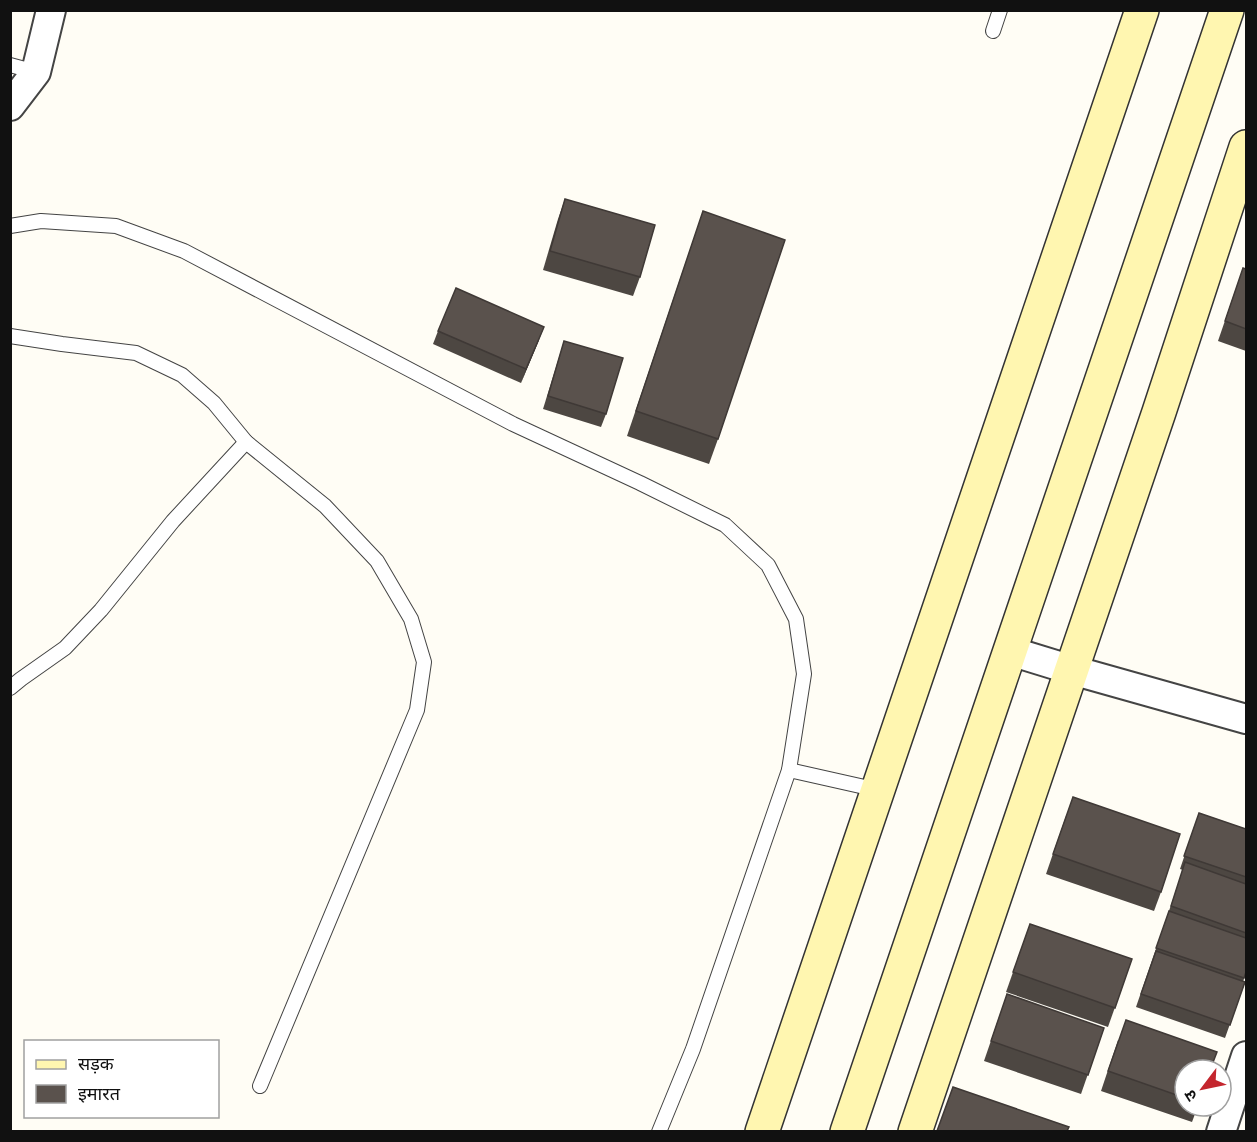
<svg xmlns="http://www.w3.org/2000/svg" width="1257" height="1142" font-family="'Zilla Slab','Noto Sans Devanagari',serif">
  <style>
    .lines { fill: none; stroke-linecap: round; stroke-linejoin: round }
    .lane-casing { stroke: #444; stroke-width: 16 }
    .street-casing { stroke: #444; stroke-width: 32 }
    .secondary-casing { stroke: #333; stroke-width: 36 }
    .lane { stroke: #fff; stroke-width: 14 }
    .street { stroke: #fff; stroke-width: 28 }
    .secondary { stroke: #fff6b0; stroke-width: 33 }
    .wall { fill: #4d4742 }
    .shaded-wall { fill: #3f3936 }
    .building { fill: #5a524d; stroke: #3f3936; stroke-width: 1.5 }
  </style>
  <rect width="100%" height="100%" fill="#fffdf5"/>
  <g class="lines">
    <g class="lane-casing">
      <g id="lane">
        <polyline points="993,31 1000,10"/>
        <polyline points="10,65 36,72"/>
        <polyline points="10,226 41,221 116,226 184,251 513,424 640,483 725,525 768,565 796,619 804,674 789,770 693,1049 659,1132"/>
        <polyline points="10,336 62,344 136,353 182,375 214,403 246,442 325,506 377,561 411,619 424,662 417,710 260,1086"/>
        <polyline points="10,688 21,679 65,648 101,610 173,521 246,442"/>
        <polyline points="789,770 878,790"/>
      </g>
    </g>
    <g class="street-casing">
      <g id="street">
        <polyline points="10,106 36,72 51,10"/>
        <polyline points="1010,651 1072,670 1246,719"/>
        <polyline points="1221,1132 1246,1056"/>
      </g>
    </g>
    <g class="secondary-casing">
      <g id="secondary">
        <polyline points="762,1132 1142,10"/>
        <polyline points="847,1132 1227,10"/>
        <polyline points="915,1132 1159,412 1246,147"/>
      </g>
    </g>
    <use href="#lane" class="lane"/>
    <use href="#street" class="street"/>
    <use href="#secondary" class="secondary"/>
  </g>
  <g class="wall">
    <polygon points="565,199 640,277 633,296 543,270 558,219"/>
    <polygon points="703,211 718,439 709,464 627,436"/>
    <polygon points="1243,268 1246,269 1246,351 1218,341"/>
    <polygon points="438,331 539,340 521,383 433,344"/>
    <polygon points="564,341 606,414 601,427 543,409"/>
    <polygon points="1199,813 1246,829 1246,972 1243,982 1245,982 1225,1038 1136,1007 1183,870 1180,869"/>
    <polygon points="1066,816 1161,892 1154,911 1046,874"/>
    <polygon points="1030,924 1132,959 1108,1027 1006,992"/>
    <polygon points="1007,994 1104,1028 1081,1094 984,1061"/>
    <polygon points="1118,1040 1185,1070 1185,1106 1198,1106 1192,1122 1101,1091"/>
  </g>
  <polygon class="shaded-wall" points="544,327 539,340 521,383 526,369"/>
  <g class="building">
    <polygon points="565,199 655,225 640,277 550,251"/>
    <polygon points="703,211 785,240 718,439 636,411"/>
    <polygon points="1243,268 1246,269 1246,329 1225,321"/>
    <polygon points="456,288 544,327 526,369 438,331"/>
    <polygon points="564,341 623,358 606,414 548,396"/>
    <polygon points="1073,797 1180,834 1161,892 1053,854"/>
    <polygon points="1199,813 1246,829 1246,877 1184,856"/>
    <polygon points="1185,862 1246,884 1246,933 1171,906"/>
    <polygon points="1169,911 1246,938 1246,972 1244,978 1156,948"/>
    <polygon points="1030,924 1132,959 1115,1008 1013,972"/>
    <polygon points="1156,951 1245,982 1230,1025 1141,994"/>
    <polygon points="1007,994 1104,1028 1088,1075 991,1041"/>
    <polygon points="1126,1020 1217,1052 1210,1070 1185,1070 1185,1098 1108,1071"/>
    <polygon points="953,1087 1069,1127 1067,1131 937,1131"/>
  </g>
  <rect width="1257" height="1142" fill="none" stroke="#111111" stroke-width="24"/>
  <rect x="24" y="1040" width="195" height="78" fill="#ffffff" stroke="#a0a0a0" stroke-width="1.5"/>
  <rect x="36" y="1060" width="30" height="9" fill="#fff6b0" stroke="#a0a0a0" stroke-width="1.5"/>
  <text x="78" y="1070" font-size="18" fill="#111111">सड़क</text>
  <rect x="36" y="1085" width="30" height="18" fill="#5a524d" stroke="#a0a0a0" stroke-width="1.5"/>
  <text x="78" y="1100" font-size="18" fill="#111111">इमारत</text>
  <g transform="translate(1203 1088) rotate(238)"><circle r="28" fill="#ffffff" stroke="#a0a0a0" stroke-width="1.5"/>
  <path d="M0-4.5L10 22L0 15L-10 22Z" fill="#c4262e"/>
  <text y="-9" font-size="16" font-weight="bold" text-anchor="middle" fill="#111111">उ</text>
  </g>
</svg>
